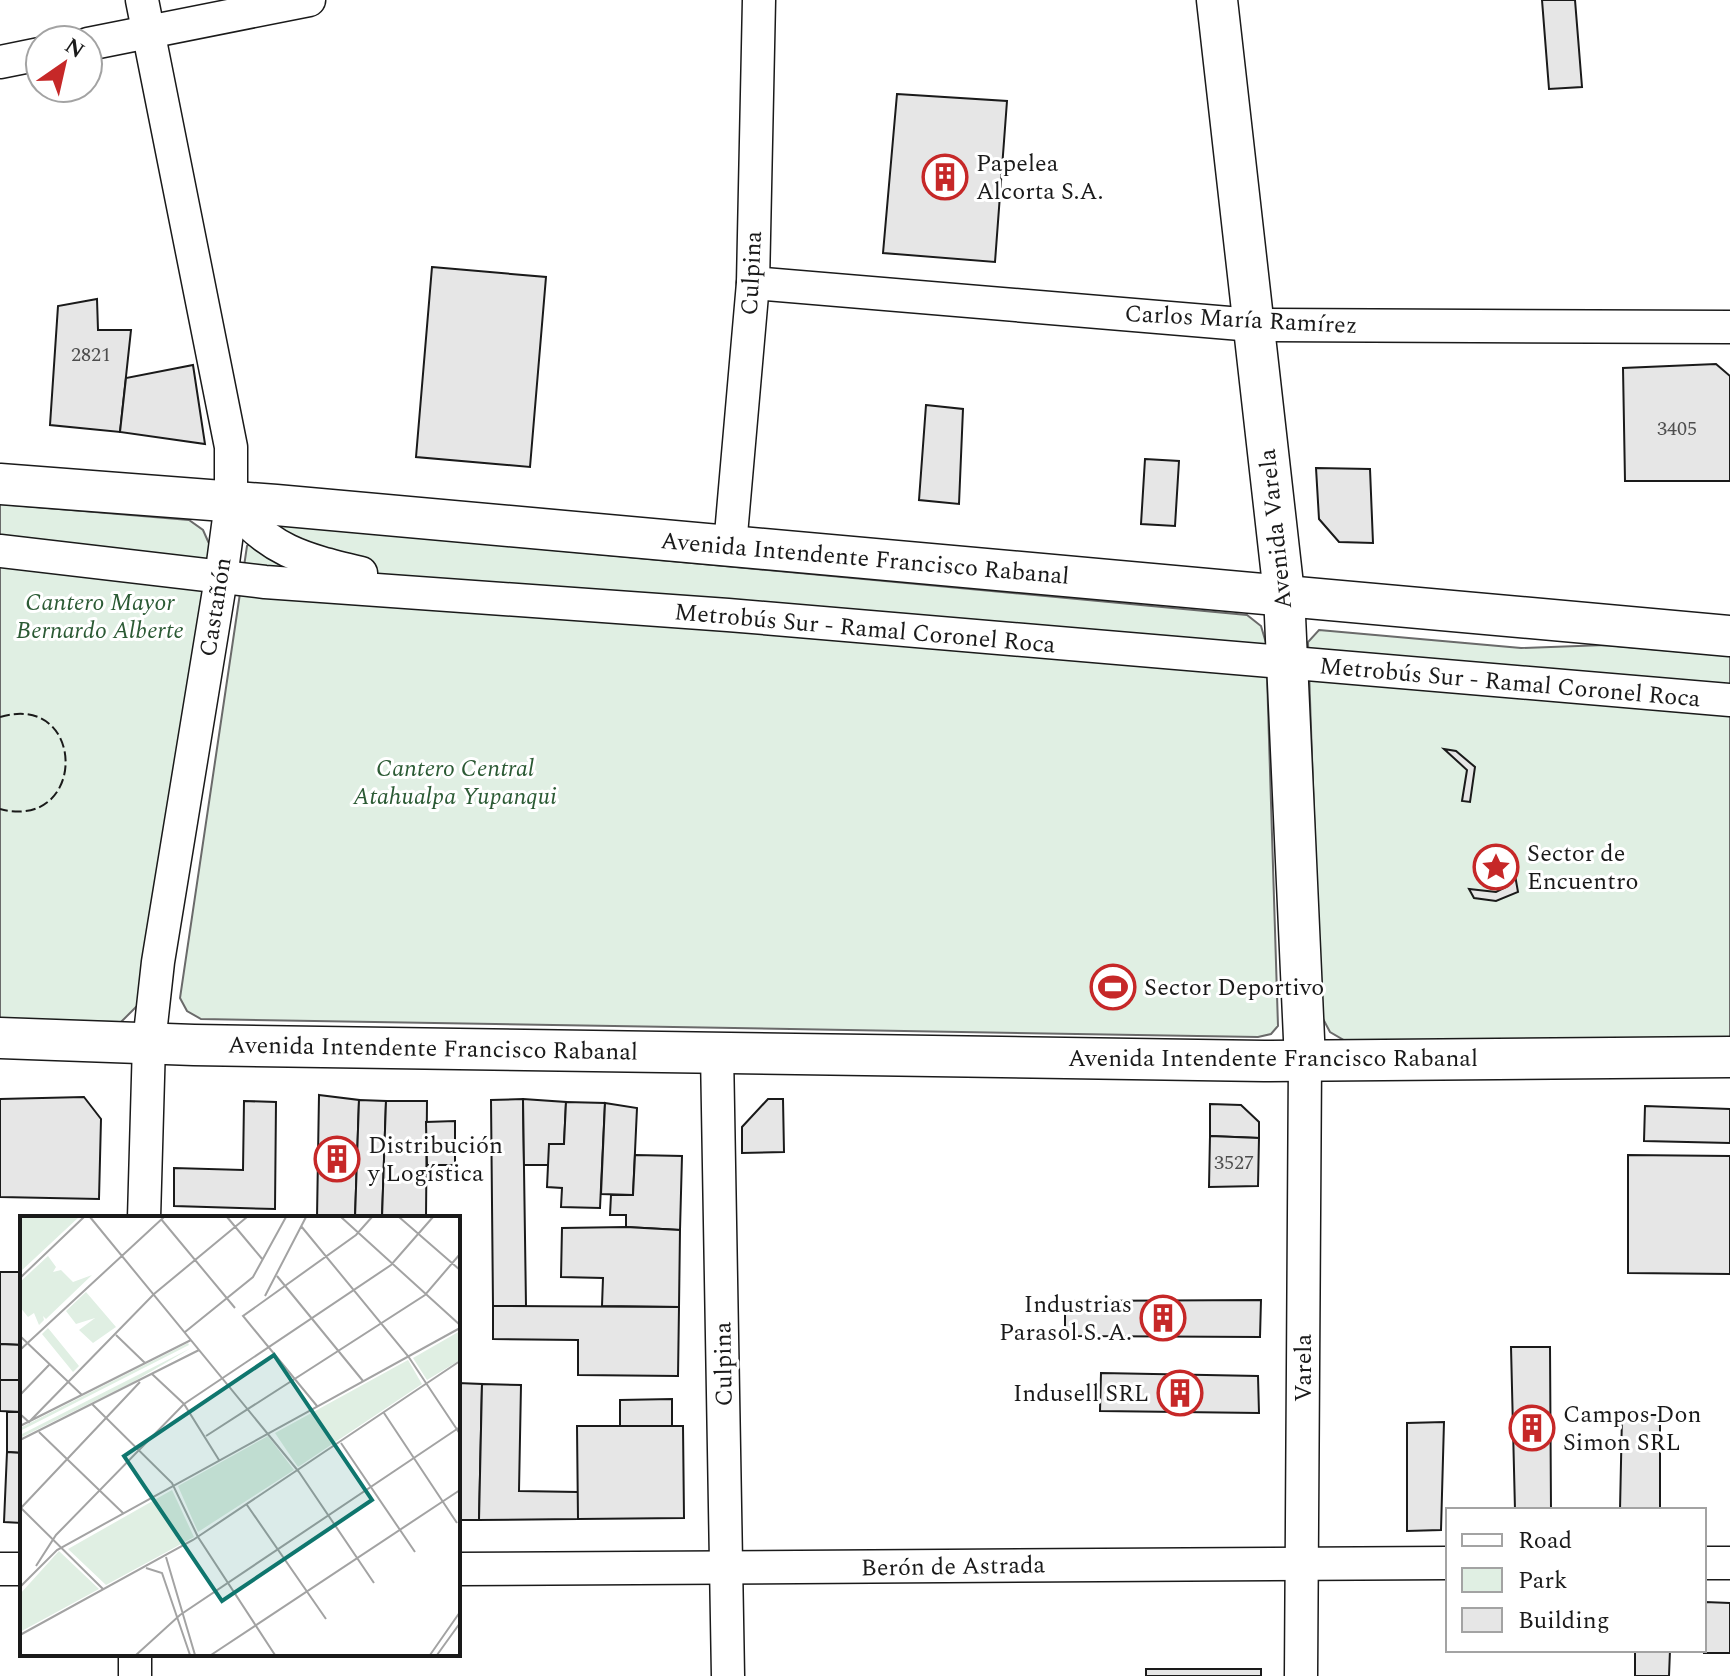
<svg xmlns="http://www.w3.org/2000/svg" width="1730" height="1676" font-family="Spectral,serif">
  <style>
    .green { fill: #e0efe3; stroke: #6a6a6a; stroke-width: 2 }
    .building { fill: #e6e6e6; stroke: #1a1a1a; stroke-width: 2 }
    .lines { fill: none; stroke-linecap: round; stroke-linejoin: round }
    .minor-casing { stroke: #1a1a1a; stroke-width: 35 }
    .major-casing { stroke: #1a1a1a; stroke-width: 43 }
    .minor { stroke: #fff; stroke-width: 32 }
    .major { stroke: #fff; stroke-width: 40 }
    .fence { stroke: #1a1a1a; stroke-width: 2; stroke-dasharray: 10 4; stroke-linecap: butt }
    .labels { text-anchor: middle; stroke-width: 6; stroke-linejoin: round; paint-order: stroke }
    .number-label { font-size: 20px; fill: #4d4d4d }
    .poi-label { font-size: 24px; fill: #1a1a1a; stroke: #fff; text-anchor: start }
    .street-label { font-size: 24px; fill: #1a1a1a; stroke: #fff }
    .park-label { font-size: 24px; font-style: italic; fill: #2b5a34; stroke: #fff }
    .inset-road { fill: none; stroke: #a3a3a3; stroke-width: 2 }
    .view { fill: #0f766e; fill-opacity: 0.15; stroke: #0f766e; stroke-width: 4 }
    .inset-edge { fill: none; stroke: #1a1a1a; stroke-width: 4 }
  </style>
  <rect width="100%" height="100%" fill="#fff"/>
  <g class="green">
    <polygon points="0,504 189,520 203,530 211,548 139,1004 121,1022 0,1021"/>
    <polygon points="286,525 1247,615 1261,626 1266,643 1278,1026 1271,1034 1258,1037 201,1019 187,1011 180,998 247,546 263,531"/>
    <polygon points="1319,630 1521,648 1605,645 1730,656 1730,1041 1349,1043 1330,1032 1321,1015 1308,642"/>
  </g>
  <g class="building">
    <polygon points="1542,0 1575,0 1582,87 1549,89"/>
    <polygon points="897,94 1007,101 995,262 883,253"/>
    <polygon points="432,267 546,277 530,467 416,457"/>
    <polygon points="97,299 98,330 131,330 120,432 50,425 58,306"/>
    <polygon points="1716,364 1730,376 1730,481 1625,481 1623,368"/>
    <polygon points="193,365 205,444 120,432 126,378"/>
    <polygon points="926,405 963,409 959,504 919,500"/>
    <polygon points="1145,459 1179,461 1175,526 1141,524"/>
    <polygon points="1316,468 1370,469 1373,543 1339,542 1319,519"/>
    <polygon points="1444,749 1456,751 1475,767 1470,802 1462,801 1467,770"/>
    <polygon points="1504,856 1512,858 1518,892 1496,901 1474,898 1469,889 1496,892 1508,886"/>
    <polygon points="319,1095 359,1100 355,1218 317,1218"/>
    <polygon points="84,1097 101,1119 99,1199 0,1197 0,1099"/>
    <polygon points="523,1099 526,1306 493,1306 491,1100"/>
    <polygon points="523,1099 566,1102 564,1144 549,1144 549,1165 524,1165"/>
    <polygon points="768,1099 783,1099 784,1152 742,1153 742,1127"/>
    <polygon points="359,1100 386,1101 382,1218 355,1218"/>
    <polygon points="244,1101 276,1102 275,1209 174,1206 174,1168 243,1170"/>
    <polygon points="386,1101 427,1101 426,1218 382,1218"/>
    <polygon points="566,1102 605,1103 600,1208 561,1207 562,1188 547,1187 549,1144 564,1144"/>
    <polygon points="605,1103 637,1108 633,1195 601,1194"/>
    <polygon points="1210,1104 1241,1105 1259,1122 1259,1138 1210,1136"/>
    <polygon points="1645,1106 1730,1109 1730,1143 1644,1141"/>
    <polygon points="455,1121 455,1165 427,1165 426,1122"/>
    <polygon points="1210,1136 1259,1138 1258,1186 1209,1187"/>
    <polygon points="635,1155 682,1156 680,1230 626,1227 626,1215 610,1215 611,1195 633,1195"/>
    <polygon points="1628,1155 1730,1156 1730,1274 1628,1273"/>
    <polygon points="626,1227 680,1230 679,1307 602,1306 603,1278 561,1277 562,1228"/>
    <polygon points="0,1272 22,1272 22,1345 0,1344"/>
    <polygon points="1261,1300 1260,1337 1065,1336 1065,1301"/>
    <polygon points="493,1306 679,1307 678,1376 578,1375 578,1340 493,1339"/>
    <polygon points="0,1344 22,1345 22,1380 0,1380"/>
    <polygon points="1511,1347 1550,1347 1551,1510 1515,1510"/>
    <polygon points="1101,1373 1258,1376 1259,1413 1100,1411"/>
    <polygon points="0,1380 22,1380 22,1412 0,1411"/>
    <polygon points="458,1383 482,1384 479,1520 458,1520"/>
    <polygon points="482,1384 521,1385 519,1491 578,1492 578,1519 479,1520"/>
    <polygon points="672,1399 672,1426 620,1426 620,1400"/>
    <polygon points="7,1412 22,1412 22,1453 7,1452"/>
    <polygon points="1622,1415 1660,1415 1660,1510 1620,1510"/>
    <polygon points="1444,1422 1441,1530 1407,1531 1407,1423"/>
    <polygon points="577,1426 683,1426 684,1518 578,1519"/>
    <polygon points="7,1452 22,1453 22,1523 4,1522"/>
    <polygon points="1705,1602 1730,1603 1730,1653 1704,1653"/>
    <polygon points="1635,1650 1670,1650 1669,1676 1635,1676"/>
    <rect x="1146" y="1669" width="115" height="7"/>
  </g>
  <g class="lines">
    <g class="minor-casing">
      <g id="minor">
        <polyline points="142,0 231,447 231,503 221,578 158,962 149,1043 144,1218"/>
        <polyline points="88,44 309,0"/>
        <polyline points="0,62 40,54"/>
        <polyline points="753,283 1253,325 1730,327"/>
        <path d="M231,503C269,551 303,559 361,573"/>
        <polyline points="730,546 753,283 759,0"/>
        <polyline points="0,551 265,582 728,615 1730,700"/>
        <polyline points="717,1052 728,1676"/>
        <polyline points="1704,1563 1730,1563"/>
        <polyline points="0,1569 22,1569"/>
        <polyline points="458,1569 1448,1563"/>
        <polyline points="135,1676 135,1654"/>
        <polyline points="1301,1676 1305,1061"/>
      </g>
    </g>
    <g class="major-casing">
      <g id="major">
        <polyline points="1217,0 1284,594 1305,1061"/>
        <polyline points="0,484 276,505 1730,636"/>
        <polyline points="0,1038 194,1045 1264,1061 1730,1057"/>
      </g>
    </g>
    <use href="#minor" class="minor"/>
    <use href="#major" class="major"/>
    <path class="fence" d="M0,717C87,691 88,832 0,809"/>
  </g>
  <defs>
    <g id="building-ring" transform="scale(2.3)"><circle r="9.5" fill="#fff" stroke="#c62828" stroke-width="1.5"/><path d="M-4-6H4V6H1V3H-1V6H-4ZM-2.5-4.3h1.7v1.8h-1.7ZM.8-4.3h1.7v1.8H.8ZM-2.5-1h1.7V.8h-1.7ZM.8-1h1.7V.8H.8Z" fill="#c62828"/></g>
    <g id="sight-ring" transform="scale(2.3)"><circle r="9.5" fill="#fff" stroke="#c62828" stroke-width="1.5"/><path d="M0-6L1.8-2.2L6-1.7L2.9 1.2L3.7 5.4L0 3.3L-3.7 5.4L-2.9 1.2L-6-1.7L-1.8-2.2Z" fill="#c62828"/></g>
    <g id="stadium-ring" transform="scale(2.3)"><circle r="9.5" fill="#fff" stroke="#c62828" stroke-width="1.5"/><path d="M0-5a6.5 5 0 1 0 0 10a6.5 5 0 1 0 0-10ZM-3.5-1.8h7v3.6h-7Z" fill="#c62828"/></g>
  </defs>
  <g fill-rule="evenodd">
    <use href="#building-ring" x="945" y="177"/>
    <use href="#sight-ring" x="1496" y="867"/>
    <use href="#stadium-ring" x="1113" y="987"/>
    <use href="#building-ring" x="337" y="1159"/>
    <use href="#building-ring" x="1163" y="1318"/>
    <use href="#building-ring" x="1180" y="1393"/>
    <use href="#building-ring" x="1532" y="1428"/>
  </g>
  <g class="labels">
    <g class="number-label">
      <text x="91" y="361">2821</text>
      <text x="1677" y="435">3405</text>
      <text x="1234" y="1169">3527</text>
    </g>
    <g class="poi-label">
      <text x="976" y="171">Papelea<tspan x="976" dy="28">Alcorta S.A.</tspan></text>
      <text x="1527" y="861">Sector de<tspan x="1527" dy="28">Encuentro</tspan></text>
      <text x="1144" y="995">Sector Deportivo</text>
      <text x="368" y="1153">Distribución<tspan x="368" dy="28">y Logística</tspan></text>
      <text x="1132" y="1312" text-anchor="end">Industrias<tspan x="1132" dy="28">Parasol S. A.</tspan></text>
      <text x="1149" y="1401" text-anchor="end">Indusell SRL</text>
      <text x="1563" y="1422">Campos Don<tspan x="1563" dy="28">Simon SRL</tspan></text>
    </g>
    <g class="street-label">
      <text transform="translate(751 273) rotate(-87)" y="8">Culpina</text>
      <text transform="translate(1241 319) rotate(3)" y="8">Carlos María Ramírez</text>
      <text transform="translate(1275 529) rotate(-96)" y="8">Avenida Varela</text>
      <text transform="translate(865 558) rotate(5)" y="8">Avenida Intendente Francisco Rabanal</text>
      <text transform="translate(215 607) rotate(-81)" y="8">Castañón</text>
      <text transform="translate(865 628) rotate(5)" y="8">Metrobús Sur - Ramal Coronel Roca</text>
      <text transform="translate(1510 682) rotate(5)" y="8">Metrobús Sur - Ramal Coronel Roca</text>
      <text transform="translate(433 1048) rotate(1)" y="8">Avenida Intendente Francisco Rabanal</text>
      <text x="1273" y="1066">Avenida Intendente Francisco Rabanal</text>
      <text transform="translate(723 1364) rotate(-91)" y="8">Culpina</text>
      <text transform="translate(1303 1368) rotate(-90)" y="8">Varela</text>
      <text transform="translate(953 1566) rotate(-1)" y="8">Berón de Astrada</text>
    </g>
    <g class="park-label">
      <text x="100" y="610">Cantero Mayor<tspan x="100" dy="28">Bernardo Alberte</tspan></text>
      <text x="455" y="776">Cantero Central<tspan x="455" dy="28">Atahualpa Yupanqui</tspan></text>
    </g>
  </g>
  <g transform="translate(20 1216)">
    <rect width="440" height="440" fill="#fff"/>
    <path d="M0,1H59L0,56ZM28,40L36,51L33,56L41,54L53,66L72,59L26,103L23,100L24,104L19,109L14,97L8,101L0,91V66ZM66,76L96,111L73,127L59,114L75,102L56,108L46,95ZM28,112L59,150L53,156L22,118ZM440,115V144L407,164L393,142ZM168,127L169,129L0,215V212ZM171,132L113,166L0,222V219ZM388,144L402,168L278,251L255,217ZM248,220L274,254L178,316L158,270ZM152,274L174,321L86,369L48,333ZM39,335L79,373L0,416V378Z" fill="#e0efe3"/>
    <path class="inset-road" d="M70,1L279,256M207,1L243,44M321,1L440,109M379,1L440,54M141,3L215,92M281,10L388,140L440,218M257,60L343,165M0,62L64,1M245,80L286,1M165,116L233,61L266,1M96,119L125,147M0,120L62,179M0,134L144,1M132,158L164,188L199,244M0,179L29,149M72,188L152,267L178,321L255,439M297,190L223,100L336,19L352,1M364,197L437,307M0,198L9,206L134,78L227,1M0,210L171,124M19,216L104,298M186,220L405,79L440,38M0,224L179,134M321,227L395,336M279,256L354,367M227,289L306,403M1,292L83,373M0,293L120,166M146,341L175,439M16,350L36,319L164,188L371,49L413,1M126,352L142,357L170,439M0,371L37,334L440,112M0,419L173,324L440,145M116,439L160,399L440,211M191,439L440,274M410,439L440,396M417,439L440,407"/>
    <path class="view" d="M254,139L352,284L202,385L104,240Z"/>
    <rect width="440" height="440" class="inset-edge"/>
  </g>
  <rect x="1446" y="1508" width="260" height="144" fill="#ffffff" stroke="#a3a3a3" stroke-width="2"/>
  <rect x="1462" y="1534" width="40" height="12" fill="#ffffff" stroke="#a3a3a3" stroke-width="2"/>
  <text x="1518" y="1548" font-size="24" fill="#1a1a1a">Road</text>
  <rect x="1462" y="1568" width="40" height="24" fill="#e0efe3" stroke="#a3a3a3" stroke-width="2"/>
  <text x="1518" y="1588" font-size="24" fill="#1a1a1a">Park</text>
  <rect x="1462" y="1608" width="40" height="24" fill="#e6e6e6" stroke="#a3a3a3" stroke-width="2"/>
  <text x="1518" y="1628" font-size="24" fill="#1a1a1a">Building</text>
  <g transform="translate(64 64) rotate(34)"><circle r="38" fill="#ffffff" stroke="#a3a3a3" stroke-width="2"/>
  <path d="M0-6L14 30L0 20L-14 30Z" fill="#c62828"/>
  <text y="-12" font-size="22" font-weight="bold" text-anchor="middle" fill="#1a1a1a">N</text>
  </g>
</svg>
